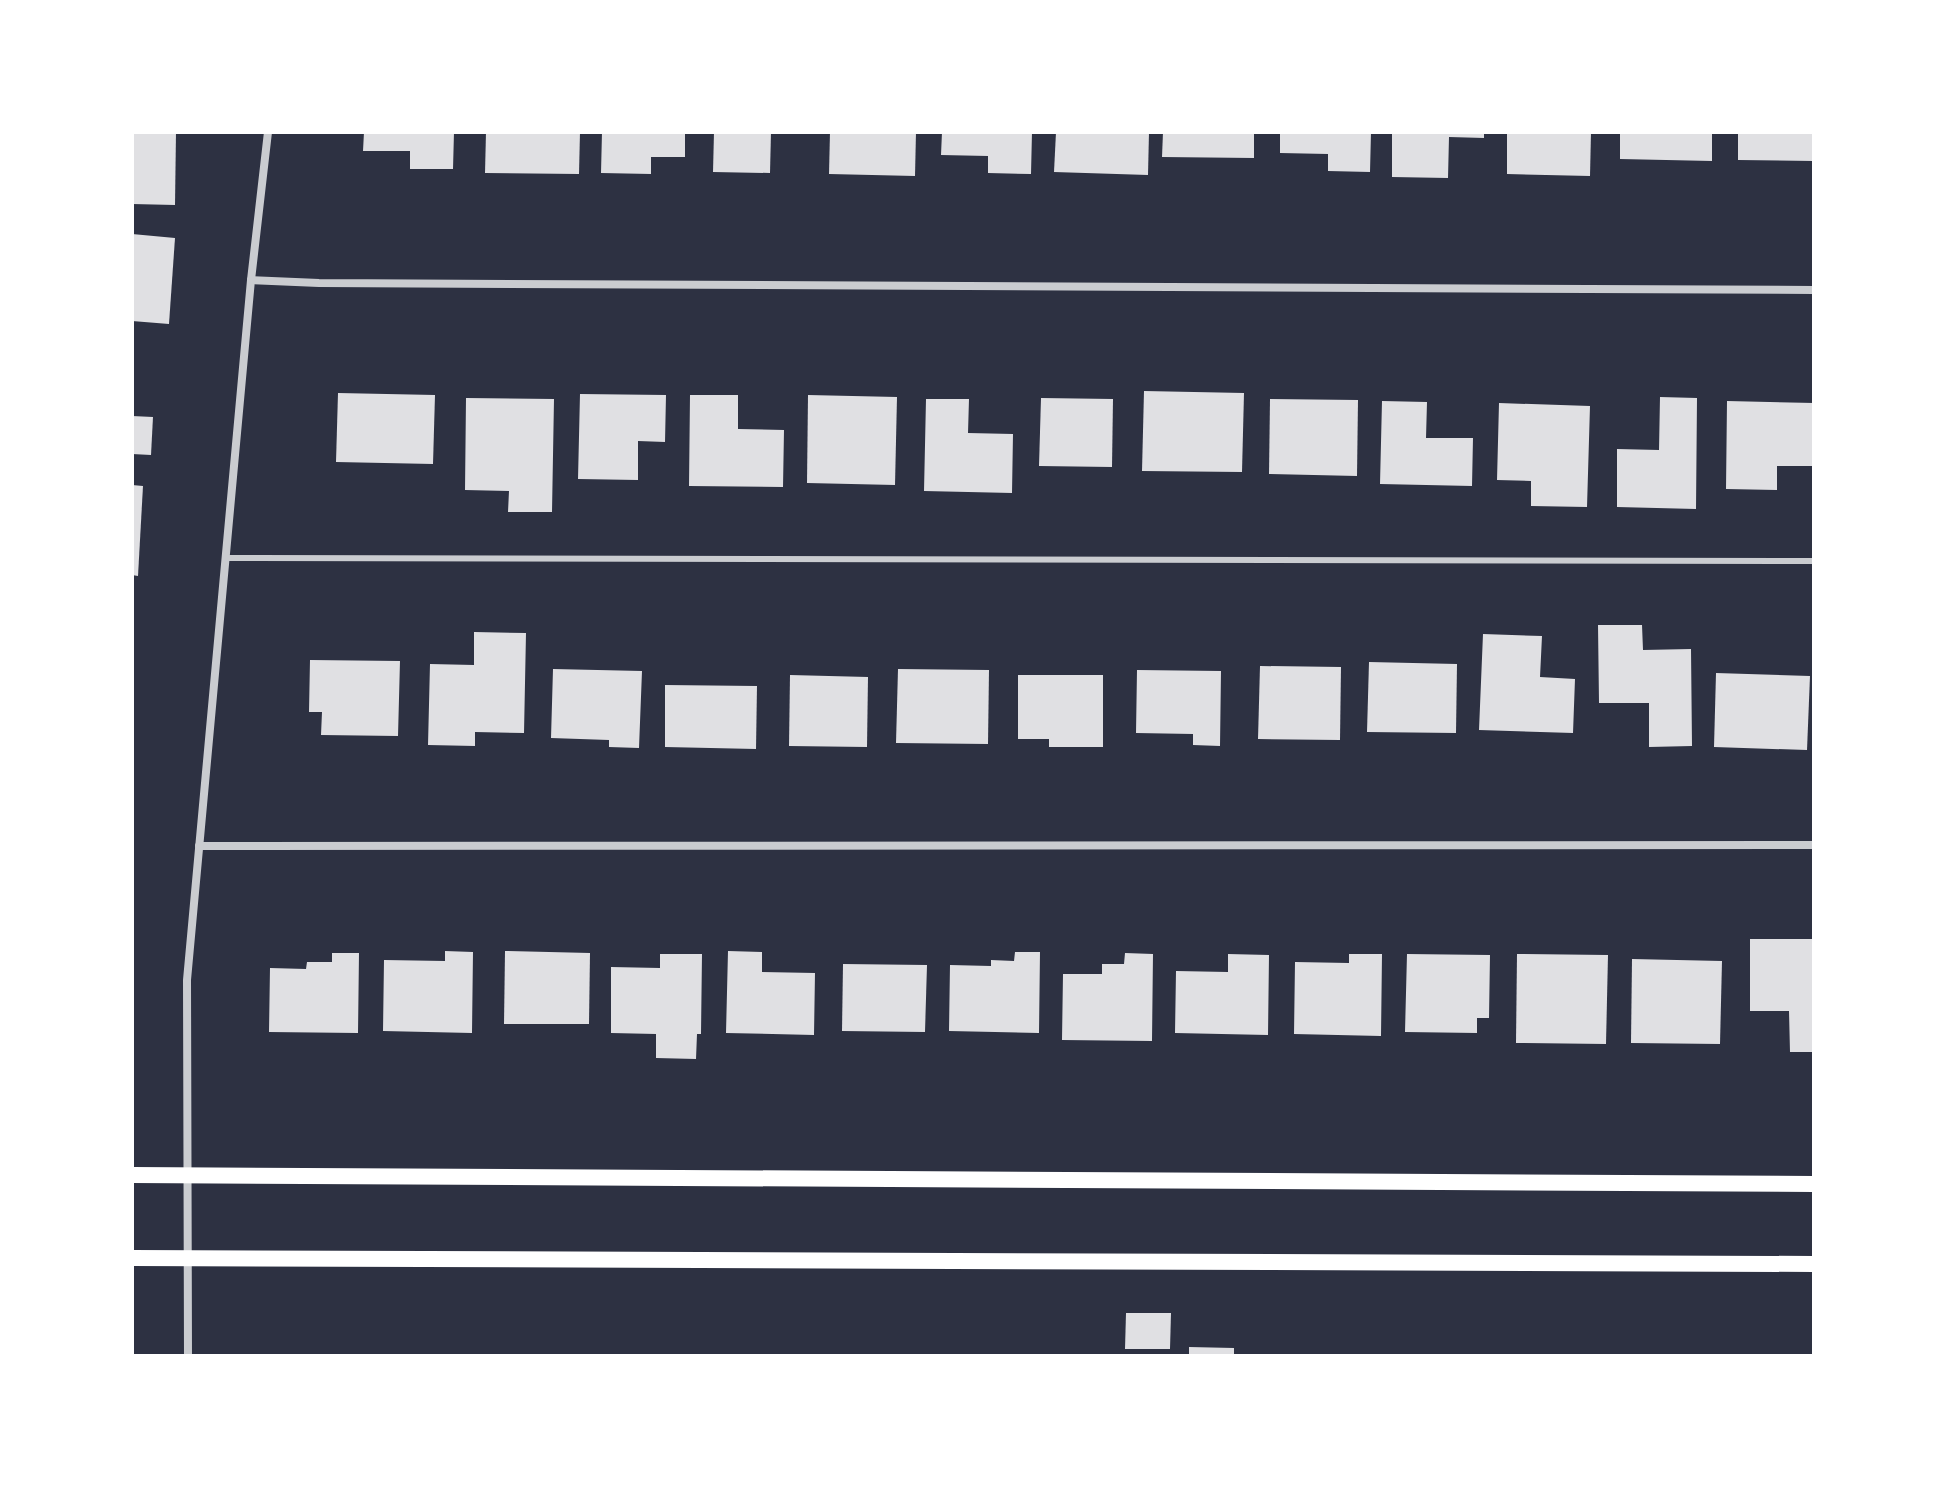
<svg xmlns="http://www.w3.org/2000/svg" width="1946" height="1488" font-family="Arial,sans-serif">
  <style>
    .building { fill: #e0e0e3 }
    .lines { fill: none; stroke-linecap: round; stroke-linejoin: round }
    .service { stroke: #caccd0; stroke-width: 6 }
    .minor { stroke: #caccd0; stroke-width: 8 }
    .secondary { stroke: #fff; stroke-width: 16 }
  </style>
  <rect width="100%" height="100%" fill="#2d3142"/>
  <g class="building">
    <polygon points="132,132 176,132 175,205 132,204"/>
    <polygon points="364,132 454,132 453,169 410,169 410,151 363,151"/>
    <polygon points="486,132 580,132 579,174 485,173"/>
    <polygon points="602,132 685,132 685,157 651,157 651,174 601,173"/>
    <polygon points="714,132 771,132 770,173 713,172"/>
    <polygon points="830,132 916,132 915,176 829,174"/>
    <polygon points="942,132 1032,132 1031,174 988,173 988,156 941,155"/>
    <polygon points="1056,132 1149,132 1148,175 1054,172"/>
    <polygon points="1163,132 1254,132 1254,158 1162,157"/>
    <polygon points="1280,132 1371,132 1370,172 1328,171 1328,154 1280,153"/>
    <polygon points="1392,132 1484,132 1484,138 1449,137 1448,178 1392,177"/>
    <polygon points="1507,132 1591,132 1590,176 1507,174"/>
    <polygon points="1620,132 1712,132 1712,161 1620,159"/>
    <polygon points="1738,132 1814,132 1814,161 1738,160"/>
    <polygon points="132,234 175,238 169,324 132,321"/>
    <polygon points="1144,391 1244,393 1242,472 1142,471"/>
    <polygon points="338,393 435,395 433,464 336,462"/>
    <polygon points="580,394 666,395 665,442 638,441 638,480 578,479"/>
    <polygon points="690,395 738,395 738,429 784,430 783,487 689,486"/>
    <polygon points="808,395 897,397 895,485 807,483"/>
    <polygon points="1660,397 1697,398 1696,509 1617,507 1617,449 1659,450"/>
    <polygon points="466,398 554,399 552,512 508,512 509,491 465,490"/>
    <polygon points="1041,398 1113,399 1112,467 1039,466"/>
    <polygon points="926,399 969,399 968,433 1013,434 1012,493 924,491"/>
    <polygon points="1270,399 1358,400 1357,476 1269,474"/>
    <polygon points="1382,401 1427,402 1426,438 1473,438 1472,486 1380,484"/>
    <polygon points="1727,401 1814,403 1813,466 1777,466 1777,490 1726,489"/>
    <polygon points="1499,403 1590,406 1587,507 1531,506 1531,481 1497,480"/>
    <polygon points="132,416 153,417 151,455 132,454"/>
    <polygon points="132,485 143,486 138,576 132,575"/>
    <polygon points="1598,625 1642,625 1643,650 1691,649 1692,746 1649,747 1649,703 1599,703"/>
    <polygon points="474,632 526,633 524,733 475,732 475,746 428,745 430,664 474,665"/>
    <polygon points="1483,634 1542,636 1540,677 1575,679 1573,733 1479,730"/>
    <polygon points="310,660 400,661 398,736 321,735 322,712 309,712"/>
    <polygon points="1369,662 1457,664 1456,733 1367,732"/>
    <polygon points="1260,666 1341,667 1340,740 1258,739"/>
    <polygon points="553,669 642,671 639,748 609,747 609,740 551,738"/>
    <polygon points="898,669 989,670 988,744 896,743"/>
    <polygon points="1137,670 1221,671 1220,746 1193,745 1193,734 1136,733"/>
    <polygon points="1716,673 1810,676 1807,750 1714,747"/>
    <polygon points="790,675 868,677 867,747 789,746"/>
    <polygon points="1018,675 1103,675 1103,747 1049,747 1049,739 1018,739"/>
    <polygon points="665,685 757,686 756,749 665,747"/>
    <polygon points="1750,939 1814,939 1814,1052 1790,1052 1789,1011 1750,1011"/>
    <polygon points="445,951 473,952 472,1033 383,1031 384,960 445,961"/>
    <polygon points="505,951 590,953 589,1024 504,1024"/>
    <polygon points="728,951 762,952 762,972 815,973 814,1035 726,1033"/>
    <polygon points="1015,952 1040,952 1039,1033 949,1031 950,965 991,966 991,960 1014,961"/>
    <polygon points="332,953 359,953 358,1033 269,1032 270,968 306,969 307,962 332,962"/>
    <polygon points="1125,953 1153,954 1152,1041 1062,1040 1063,974 1102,974 1102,964 1124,964"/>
    <polygon points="660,954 702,954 701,1034 697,1034 696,1059 656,1058 656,1034 611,1033 611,967 660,968"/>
    <polygon points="1228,954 1269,955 1268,1035 1175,1033 1176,971 1228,972"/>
    <polygon points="1349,954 1382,954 1381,1036 1294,1034 1295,962 1349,963"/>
    <polygon points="1407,954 1490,955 1489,1018 1477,1018 1477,1033 1405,1032"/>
    <polygon points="1517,954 1608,955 1606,1044 1516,1043"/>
    <polygon points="1632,959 1722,961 1720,1044 1631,1043"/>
    <polygon points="843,964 927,965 925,1032 842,1031"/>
    <polygon points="1126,1313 1171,1313 1170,1349 1125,1349"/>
    <polygon points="1189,1347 1234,1348 1234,1356 1189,1356"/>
  </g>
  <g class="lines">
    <polyline class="service" points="225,558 1814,561"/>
    <g class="minor">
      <polyline points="251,280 319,283 1814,290"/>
      <polyline points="199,846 1814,845"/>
      <polyline points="188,1356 187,980 251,280 268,132"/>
    </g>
    <g class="secondary">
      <polyline points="132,1175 1814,1184"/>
      <polyline points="132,1258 1814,1264"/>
    </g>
  </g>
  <rect width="1946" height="1488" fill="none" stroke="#ffffff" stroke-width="268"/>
</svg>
